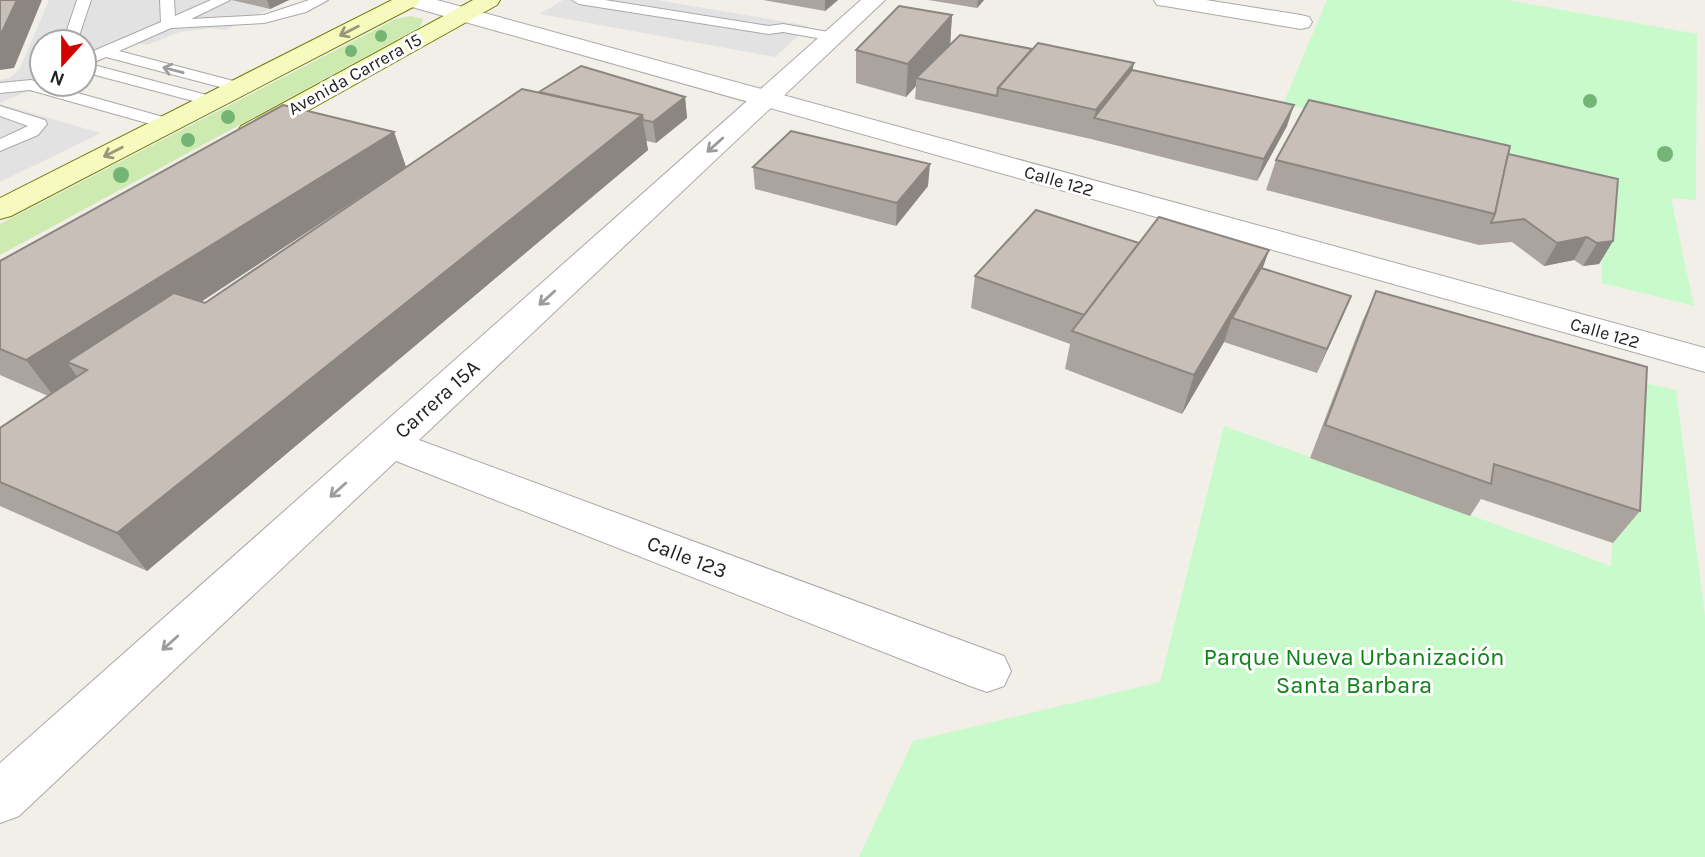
<svg xmlns="http://www.w3.org/2000/svg" width="1705" height="857" font-family="Karla,sans-serif">
  <style>
    .grass { fill: #cdebb0 }
    .park { fill: #c8facc }
    .parking { fill: #e2e2e2 }
    .lines { fill: none; stroke-linecap: round; stroke-linejoin: round }
    .service-casing { stroke: #a9a9a9; stroke-width: 2 }
    .minor-casing { stroke: #a9a9a9; stroke-width: 2 }
    .tertiary-casing { stroke: #a9a9a9; stroke-width: 2 }
    .secondary-casing { stroke: #707d05; stroke-width: 2 }
    .service { fill: #fff; fill-rule: evenodd }
    .minor { fill: #fff; fill-rule: evenodd }
    .tertiary { fill: #fff; fill-rule: evenodd }
    .secondary { fill: #f7fabf; fill-rule: evenodd }
    .tree { fill: #74b475 }
    .wall { fill: #aba49e; fill-rule: evenodd }
    .shaded-wall { fill: #8b8681 }
    .building { fill: #c7bfb8; stroke: #8b8681; stroke-width: 2 }
    .oneway { stroke: #979978 }
    .oneway2 { stroke: #9c9c9c }
    .labels { text-anchor: middle; stroke-width: 6; stroke-linejoin: round; paint-order: stroke }
    .far-street-label { font-size: 18px; fill: #222; stroke: #fff }
    .street-label { font-size: 21px; fill: #222; stroke: #fff }
    .near-park-label { font-size: 24px; fill: #0c8416; stroke: #fff }
  </style>
  <rect width="100%" height="100%" fill="#f2efe9"/>
  <polygon class="grass" points="411,16 423,19 420,27 0,255 0,224 396,19"/>
  <g class="park">
    <polygon points="1327,0 1507,0 1697,34 1696,200 1671,198 1694,306 1602,283 1601,176 1283,104"/>
    <polygon points="1624,378 1676,390 1705,616 1705,857 859,857 913,741 1160,682 1224,426 1611,566"/>
  </g>
  <g class="parking">
    <polygon points="49,0 229,0 270,9 226,30 211,28 180,32 147,45 139,43 84,67 84,42 42,42 44,84 0,103 0,80 10,78 20,68"/>
    <polygon points="563,0 656,0 809,26 775,57 540,14"/>
    <polygon points="0,104 101,133 0,182"/>
  </g>
  <g class="lines">
    <g class="service-casing">
      <g id="service">
        <polygon points="77,0 91,0 77,42 63,42"/>
        <polygon points="160,0 174,0 175,16 211,0 230,0 191,19 264,15 309,0 328,0 306,12 264,23 171,28 119,51 245,84 247,87 245,90 239,92 106,57 90,64 218,98 220,101 212,106 84,72 84,55 161,22"/>
        <polygon points="572,0 605,0 769,26 783,24 834,33 841,37 834,41 783,32 769,34 579,4"/>
        <polygon points="31,80 174,120 176,124 168,129 30,90 0,93 0,83"/>
        <polygon points="0,106 45,120 47,124 38,135 0,151 0,139 28,126 0,116"/>
      </g>
    </g>
    <g class="minor-casing">
      <g id="minor">
        <polygon points="861,0 885,0 419,440 1004,656 1011,671 1004,686 987,692 970,686 396,461 19,816 0,823 0,763"/>
        <polygon points="1154,0 1206,0 1301,15 1309,17 1312,22 1309,27 1301,29 1165,6 1157,5"/>
      </g>
    </g>
    <g class="tertiary-casing">
      <polygon id="tertiary" points="402,0 437,0 1705,348 1705,372 405,5"/>
    </g>
    <g class="secondary-casing">
      <g id="secondary">
        <polygon points="392,0 420,0 417,5 11,216 0,219 0,198"/>
        <polygon points="473,0 500,0 497,5 259,138 250,140 241,138 237,132 241,126"/>
      </g>
    </g>
    <use href="#service" class="service"/>
    <use href="#minor" class="minor"/>
    <use href="#tertiary" class="tertiary"/>
    <use href="#secondary" class="secondary"/>
  </g>
  <g class="tree">
    <circle cx="381" cy="36" r="6"/>
    <circle cx="351" cy="51" r="6"/>
    <circle cx="1590" cy="101" r="7"/>
    <circle cx="228" cy="117" r="7"/>
    <circle cx="188" cy="140" r="7"/>
    <circle cx="1665" cy="154" r="8"/>
    <circle cx="121" cy="175" r="8"/>
  </g>
  <g class="wall">
    <polygon points="231,0 289,0 270,9"/>
    <polygon points="763,0 838,0 825,11"/>
    <polygon points="928,0 984,0 977,8"/>
    <polygon points="952,15 950,45 1132,70 1287,126 1257,181 1091,139 915,99 916,86 906,97 856,83 856,50"/>
    <path d="M539,92L685,97L687,118L656,143L646,141L648,150L147,571L0,506V428L48,396L0,375V261L394,132L406,167ZM402,170L205,303L201,302Z"/>
    <polygon points="1508,154 1613,241 1599,264 1583,266 1574,260 1544,266 1512,242 1479,245 1266,190 1276,160"/>
    <polygon points="753,167 928,186 896,226 755,189"/>
    <polygon points="1139,243 1269,250 1262,269 1351,296 1317,373 1224,342 1182,414 1065,369 1070,344 971,308 975,276"/>
    <polygon points="1376,291 1640,511 1613,543 1481,499 1470,516 1310,458 1362,322"/>
  </g>
  <g class="shaded-wall">
    <polygon points="17,0 42,0 14,68 0,70 0,36"/>
    <polygon points="267,0 289,0 270,9"/>
    <polygon points="825,0 838,0 825,11"/>
    <polygon points="978,0 984,0 977,8"/>
    <polygon points="952,15 950,46 916,78 916,86 906,97 908,64"/>
    <polygon points="1134,63 1128,91 1094,118 1096,110"/>
    <polygon points="685,97 687,118 656,143 653,122"/>
    <polygon points="1294,105 1287,126 1257,181 1264,159"/>
    <polygon points="642,115 648,150 147,571 117,533"/>
    <polygon points="394,132 406,167 91,374 87,370 67,362 80,381 55,398 26,360"/>
    <polygon points="930,164 928,186 896,226 897,203"/>
    <polygon points="1587,237 1574,260 1544,266 1557,243"/>
    <polygon points="1613,241 1599,264 1583,266 1597,243"/>
    <polygon points="1269,250 1256,287 1232,318 1224,342 1182,414 1194,375"/>
    <polygon points="1351,296 1341,320 1317,373 1327,349"/>
  </g>
  <g class="building">
    <polygon points="0,0 17,0 0,36"/>
    <polygon points="899,6 952,15 908,64 856,50"/>
    <polygon points="960,35 1032,49 998,88 997,96 916,78"/>
    <polygon points="1038,43 1134,63 1096,110 998,88"/>
    <polygon points="581,66 685,97 653,122 643,120 642,115 539,92"/>
    <polygon points="1132,70 1294,105 1264,159 1094,118"/>
    <polygon points="522,89 642,115 117,533 0,482 0,428 87,370 67,362 174,293 205,303"/>
    <polygon points="1309,100 1510,146 1495,214 1276,160"/>
    <polygon points="283,105 394,132 26,360 0,349 0,261"/>
    <polygon points="791,131 930,164 897,203 753,167"/>
    <polygon points="1508,154 1618,179 1613,241 1597,243 1587,237 1557,243 1524,219 1491,223 1495,214"/>
    <polygon points="1036,210 1139,243 1084,315 975,276"/>
    <polygon points="1159,217 1269,250 1194,375 1072,331"/>
    <polygon points="1261,268 1351,296 1327,349 1232,318"/>
    <polygon points="1376,291 1647,367 1640,511 1494,464 1491,484 1325,425"/>
  </g>
  <defs><path id="oneway-shaft" d="M-6 0H5M1.5-3L5.5 0L1.5 3" fill="none" stroke-width="1.6" stroke-linecap="round" stroke-linejoin="round" transform="scale(1.75)"/></defs>
  <g class="oneway">
    <use href="#oneway-shaft" transform="translate(349 31) rotate(153)"/>
    <use href="#oneway-shaft" transform="translate(113 152) rotate(153)"/>
  </g>
  <g class="oneway2">
    <use href="#oneway-shaft" transform="translate(173 70) rotate(-165)"/>
    <use href="#oneway-shaft" transform="translate(715 145) rotate(138)"/>
    <use href="#oneway-shaft" transform="translate(547 298) rotate(138)"/>
    <use href="#oneway-shaft" transform="translate(338 490) rotate(138)"/>
    <use href="#oneway-shaft" transform="translate(170 643) rotate(138)"/>
  </g>
  <g class="labels">
    <g class="far-street-label">
      <text transform="translate(355 74) rotate(-29)" y="6">Avenida Carrera 15</text>
      <text transform="translate(1059 181) rotate(16)" y="6">Calle 122</text>
      <text transform="translate(1605 333) rotate(16)" y="6">Calle 122</text>
    </g>
    <g class="street-label">
      <text transform="translate(437 399) rotate(-42)" y="7">Carrera 15A</text>
      <text transform="translate(687 557) rotate(21)" y="7">Calle 123</text>
    </g>
    <g class="near-park-label">
      <text x="1354" y="665">Parque Nueva Urbanización<tspan x="1354" dy="28">Santa Barbara</tspan></text>
    </g>
  </g>
  <g transform="translate(63 63) rotate(201)"><circle r="33" fill="#ffffff" stroke="#a7a7a7" stroke-width="2"/>
  <path d="M0-5L12 26L0 18L-12 26Z" fill="#d40000"/>
  <text y="-10" font-size="19" font-weight="bold" text-anchor="middle" fill="#222222">N</text>
  </g>
</svg>
